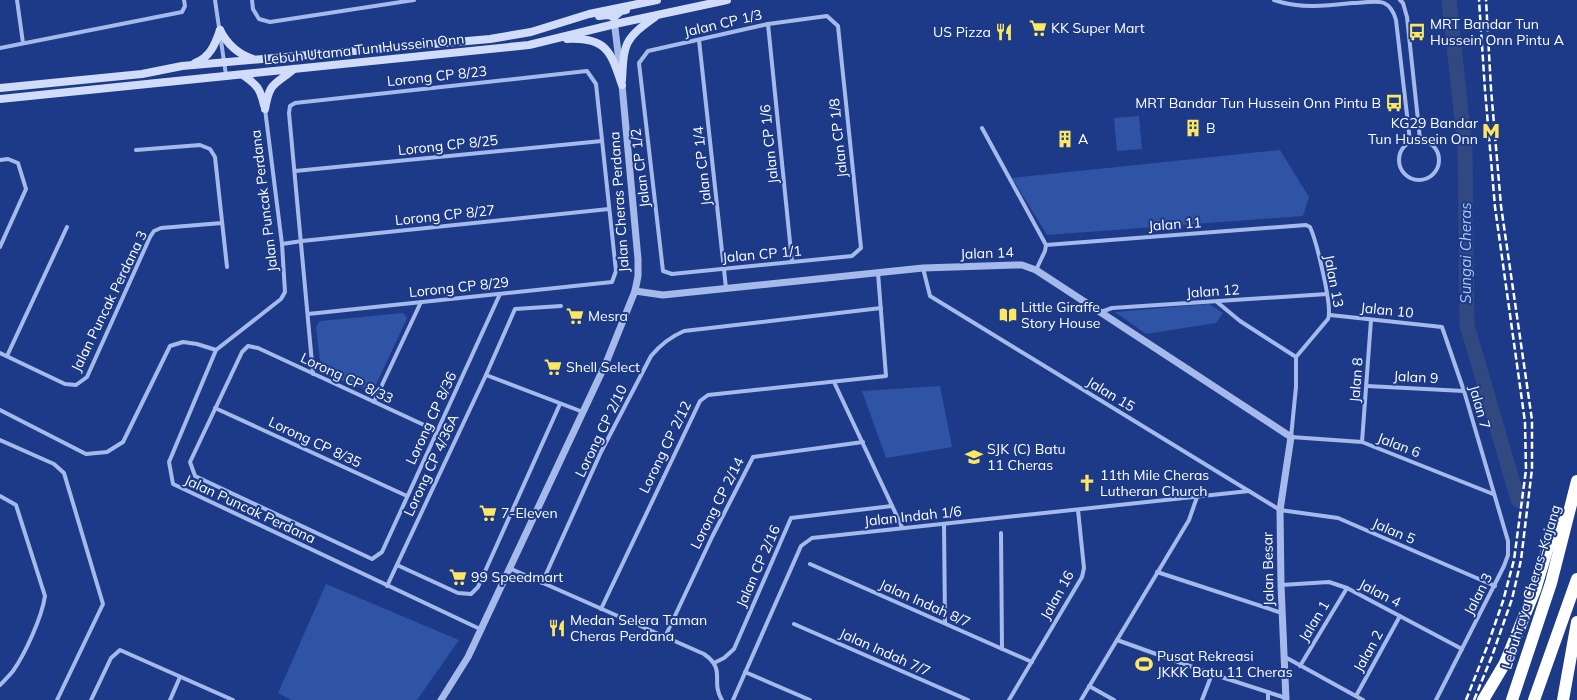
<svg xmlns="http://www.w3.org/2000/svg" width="1577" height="700" font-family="Mulish,sans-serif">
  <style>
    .green { fill: #2f53a5 }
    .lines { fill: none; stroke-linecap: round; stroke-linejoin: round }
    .river { stroke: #324881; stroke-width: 15 }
    .minor { stroke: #a5baeb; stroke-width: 4 }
    .tertiary { stroke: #a5baeb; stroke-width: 7 }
    .secondary { stroke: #d1dcf8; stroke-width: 8 }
    .motorway { stroke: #fff; stroke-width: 12 }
    .rail { stroke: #fff; stroke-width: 2.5; stroke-dasharray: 7 3; stroke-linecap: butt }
    .labels { text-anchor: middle; stroke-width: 4; stroke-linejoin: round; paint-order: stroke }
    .street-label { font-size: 14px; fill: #fff; stroke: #1c3a87 }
    .poi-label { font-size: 14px; fill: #fff; stroke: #1c3a87; text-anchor: start }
    .water-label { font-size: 15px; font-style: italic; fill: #b0c5f3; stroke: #1c3a87 }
  </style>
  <rect width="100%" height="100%" fill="#1c3a87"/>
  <g class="green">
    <polygon points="1139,116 1142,149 1117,151 1114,118"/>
    <polygon points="1280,150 1309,197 1303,216 1047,235 1012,178"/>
    <polygon points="1209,304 1223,313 1216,323 1146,334 1115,312"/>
    <polygon points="403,313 407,318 375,387 367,390 324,374 321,369 316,327 320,321"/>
    <polygon points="940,386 952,447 886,458 862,391"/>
    <polygon points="326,584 459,640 417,700 291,700 278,693"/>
  </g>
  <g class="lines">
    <polyline class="river" points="1449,0 1465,148 1467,325 1518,500"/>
    <g class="minor">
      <polyline points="17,0 23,43"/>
      <polyline points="215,0 226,75"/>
      <polyline points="252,0 253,9 259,19 270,22 414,0"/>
      <path d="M1274,0C1300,9 1326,6 1353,3C1361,3 1377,0 1384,3C1391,6 1394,13 1396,20L1410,141"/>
      <polyline points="1400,0 1403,3 1407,17 1420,139"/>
      <polygon points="827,16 838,26 861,248 852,256 672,274 663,271 639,63 648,51 768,24"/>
      <polyline points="768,24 792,262"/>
      <polyline points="699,40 726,288"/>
      <polyline points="0,48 182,12 185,6 184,0"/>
      <polyline points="265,109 282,244 285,292 281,299 216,350 169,462 173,484 480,629"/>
      <polyline points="982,128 1046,245 1045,251 1036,270"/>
      <circle cx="1419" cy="160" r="20"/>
      <polyline points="136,150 200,145 210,149 215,157 227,267"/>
      <polyline points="0,160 8,159 18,163 26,189 0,247"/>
      <polyline points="295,171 602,141"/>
      <polyline points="282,244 302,241 609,209"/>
      <path d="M1046,245L1306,225L1310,227C1316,240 1333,307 1328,319L1296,357V387L1291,437L1362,442L1493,494"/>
      <polyline points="923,268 930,296 1280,510 1338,518 1495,586"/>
      <polyline points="1217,302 1240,321 1296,357"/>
      <polyline points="1101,312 1112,308 1327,294"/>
      <polyline points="308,314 612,282 616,271 596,84 587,71 295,103 290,106 289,113 313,374"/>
      <polyline points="1330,315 1442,327 1464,391 1508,541 1508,555 1504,566 1436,700"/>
      <polyline points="0,353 65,384 76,385 87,377 150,237 154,231 161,228 222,223"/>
      <polyline points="7,356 67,227"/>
      <polyline points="486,375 583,412"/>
      <polyline points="834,382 902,527"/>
      <polyline points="1367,386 1464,391"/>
      <polyline points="374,402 421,302"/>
      <polyline points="215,408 407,496"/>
      <polyline points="0,410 86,454 107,452 123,442 170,346 183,342 197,344 216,350"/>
      <polyline points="437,431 258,348 248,346 242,352 190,462 195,476 372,559 382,552 500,294"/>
      <polyline points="0,440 54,464 64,473 103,604 57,700"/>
      <polyline points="1362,442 1371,320"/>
      <path d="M0,496L16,505L45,596C42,617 25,654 13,671C9,676 4,681 0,685"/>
      <polyline points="944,524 945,623"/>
      <polyline points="1001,533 1002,649"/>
      <polyline points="810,564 1032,662"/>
      <polyline points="397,565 458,593 471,594 478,587 560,404"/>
      <path d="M509,568L704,654C727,670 710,681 722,700"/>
      <polyline points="1157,572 1282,613"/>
      <path d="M542,583L601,452L651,356C661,344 670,337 684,331L881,308"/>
      <polyline points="1281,585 1329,582 1347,588 1462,649"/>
      <polyline points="387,586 486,375 515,309 561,306"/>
      <polyline points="601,609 700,401 708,395 886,376 878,273"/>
      <polyline points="794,624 968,700"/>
      <polyline points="665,637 712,537 753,457 863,442"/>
      <polyline points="1117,640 1212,674 1286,698"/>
      <polyline points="1285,657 1363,700"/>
      <polyline points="714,663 724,658 734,649 791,518 892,506"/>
      <polyline points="1300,666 1347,588"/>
      <polyline points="745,672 810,700"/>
      <polyline points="1089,686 1114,700"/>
      <polyline points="1268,692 1268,700"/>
      <polyline points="1356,696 1400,616"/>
      <polyline points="91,700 111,658 120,650 233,700"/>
      <polyline points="170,700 180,677"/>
      <polyline points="733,700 801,546 812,538 1249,491"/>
      <polyline points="1009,700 1082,577 1084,568 1078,510"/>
      <polyline points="1081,700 1189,520 1197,497"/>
      <polyline points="1202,700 1212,674"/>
    </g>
    <g class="tertiary">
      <polyline points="635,291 663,295 923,268 1015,265 1022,265 1036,270 1291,437 1280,510 1281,585 1286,700"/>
      <polyline points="441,700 468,657 606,363 635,291 638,276 638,259 622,85 614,20"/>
    </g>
    <g class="secondary">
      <polyline points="599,16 608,15 614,17 621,11 626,10"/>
      <path d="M220,30C227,44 238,54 253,59"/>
      <path d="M567,39C607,37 611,52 622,85"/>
      <path d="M195,63C210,57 215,45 220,30"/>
      <path d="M243,75C257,85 260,88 264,105"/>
      <path d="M622,80C624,43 624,39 655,17"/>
      <polyline points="0,88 142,74 182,66 490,39 531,32 589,14 657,0"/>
      <polyline points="0,99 529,45 615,24 727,0"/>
      <path d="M265,109C270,81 274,86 294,69"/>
    </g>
    <g class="motorway">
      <polyline points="1483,700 1505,663 1535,590 1548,547 1563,518"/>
      <polyline points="1512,700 1551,583 1577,481"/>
      <polyline points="1534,700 1577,579"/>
      <polyline points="1563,700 1577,622"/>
    </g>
    <g class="rail">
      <polyline points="1466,700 1487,647 1503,601 1514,560 1526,470 1525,422 1495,207 1485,90 1479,0"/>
      <polyline points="1474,700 1492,656 1512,599 1521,560 1532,469 1532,420 1501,206 1491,89 1486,0"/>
    </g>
  </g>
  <defs>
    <g id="supermarket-bare" transform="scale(1.38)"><path d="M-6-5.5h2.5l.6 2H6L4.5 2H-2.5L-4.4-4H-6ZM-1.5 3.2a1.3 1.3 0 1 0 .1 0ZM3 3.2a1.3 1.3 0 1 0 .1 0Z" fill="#fce762" stroke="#1c3a87" stroke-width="2.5" paint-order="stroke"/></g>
    <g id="restaurant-bare" transform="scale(1.38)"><path d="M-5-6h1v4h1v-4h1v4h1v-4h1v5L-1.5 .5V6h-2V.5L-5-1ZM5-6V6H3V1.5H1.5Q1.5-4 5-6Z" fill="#fce762" stroke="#1c3a87" stroke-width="2.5" paint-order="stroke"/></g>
    <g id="bus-bare" transform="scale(1.38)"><path d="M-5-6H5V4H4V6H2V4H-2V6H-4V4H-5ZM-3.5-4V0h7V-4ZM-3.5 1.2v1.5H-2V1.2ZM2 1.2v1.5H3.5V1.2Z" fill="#fce762" stroke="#1c3a87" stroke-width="2.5" paint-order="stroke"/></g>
    <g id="building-bare" transform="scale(1.38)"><path d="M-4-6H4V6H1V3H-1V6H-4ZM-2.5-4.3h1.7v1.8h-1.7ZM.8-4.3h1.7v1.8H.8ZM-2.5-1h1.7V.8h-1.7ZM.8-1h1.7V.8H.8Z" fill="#fce762" stroke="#1c3a87" stroke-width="2.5" paint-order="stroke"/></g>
    <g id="metro-bare" transform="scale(1.38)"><path d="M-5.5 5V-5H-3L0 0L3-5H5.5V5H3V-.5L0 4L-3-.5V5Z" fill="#fce762" stroke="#1c3a87" stroke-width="2.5" paint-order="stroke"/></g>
    <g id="library-bare" transform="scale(1.38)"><path d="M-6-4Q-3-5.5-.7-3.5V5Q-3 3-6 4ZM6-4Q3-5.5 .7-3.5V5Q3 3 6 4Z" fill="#fce762" stroke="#1c3a87" stroke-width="2.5" paint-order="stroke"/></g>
    <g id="school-bare" transform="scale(1.38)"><path d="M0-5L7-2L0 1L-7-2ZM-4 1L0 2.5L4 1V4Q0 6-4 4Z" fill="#fce762" stroke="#1c3a87" stroke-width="2.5" paint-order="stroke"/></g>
    <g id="church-bare" transform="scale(1.38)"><path d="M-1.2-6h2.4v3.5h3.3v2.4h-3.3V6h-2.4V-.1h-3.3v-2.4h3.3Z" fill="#fce762" stroke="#1c3a87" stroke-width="2.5" paint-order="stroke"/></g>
    <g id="stadium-bare" transform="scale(1.38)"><path d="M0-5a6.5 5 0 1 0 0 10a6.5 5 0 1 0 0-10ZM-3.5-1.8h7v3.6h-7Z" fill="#fce762" stroke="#1c3a87" stroke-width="2.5" paint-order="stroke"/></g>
  </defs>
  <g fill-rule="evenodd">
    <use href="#supermarket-bare" x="1038" y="28"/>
    <use href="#restaurant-bare" x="1004" y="32"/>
    <use href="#bus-bare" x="1417" y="32"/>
    <use href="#bus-bare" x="1394" y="103"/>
    <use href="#building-bare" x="1193" y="128"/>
    <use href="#metro-bare" x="1491" y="131"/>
    <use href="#building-bare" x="1065" y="139"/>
    <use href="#library-bare" x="1008" y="315"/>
    <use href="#supermarket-bare" x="575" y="316"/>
    <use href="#supermarket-bare" x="553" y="367"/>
    <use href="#school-bare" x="974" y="457"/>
    <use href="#church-bare" x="1087" y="483"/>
    <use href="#supermarket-bare" x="488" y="513"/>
    <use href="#supermarket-bare" x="458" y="577"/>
    <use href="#restaurant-bare" x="557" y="628"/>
    <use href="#stadium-bare" x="1144" y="664"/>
  </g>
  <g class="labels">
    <g class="street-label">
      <text transform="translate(723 23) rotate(-13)" y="5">Jalan CP 1/3</text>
      <text transform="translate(364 49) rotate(-6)" y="5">Lebuh Utama Tun Hussein Onn</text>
      <text transform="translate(437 76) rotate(-6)" y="5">Lorong CP 8/23</text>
      <text transform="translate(838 138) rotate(-96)" y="5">Jalan CP 1/8</text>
      <text transform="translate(769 144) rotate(-96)" y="5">Jalan CP 1/6</text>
      <text transform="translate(448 145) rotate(-6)" y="5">Lorong CP 8/25</text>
      <text transform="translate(702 166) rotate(-96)" y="5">Jalan CP 1/4</text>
      <text transform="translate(640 168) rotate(-97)" y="5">Jalan CP 1/2</text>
      <text transform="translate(264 201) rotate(-97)" y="5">Jalan Puncak Perdana</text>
      <text transform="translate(619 202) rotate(-94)" y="5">Jalan Cheras Perdana</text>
      <text transform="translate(445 215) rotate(-6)" y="5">Lorong CP 8/27</text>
      <text transform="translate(1175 224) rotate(-4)" y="5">Jalan 11</text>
      <text transform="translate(987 253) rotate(-2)" y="5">Jalan 14</text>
      <text transform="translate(762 254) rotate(-5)" y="5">Jalan CP 1/1</text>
      <text transform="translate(1334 281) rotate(79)" y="5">Jalan 13</text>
      <text transform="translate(459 287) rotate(-6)" y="5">Lorong CP 8/29</text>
      <text transform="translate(1213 291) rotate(-4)" y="5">Jalan 12</text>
      <text transform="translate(109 301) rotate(-64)" y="5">Jalan Puncak Perdana 3</text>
      <text transform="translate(1387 310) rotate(6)" y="5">Jalan 10</text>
      <text transform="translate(1416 377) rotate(3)" y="5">Jalan 9</text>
      <text transform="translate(347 378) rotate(25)" y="5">Lorong CP 8/33</text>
      <text transform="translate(1356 380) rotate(-86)" y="5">Jalan 8</text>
      <text transform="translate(1111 394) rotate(31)" y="5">Jalan 15</text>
      <text transform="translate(1480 407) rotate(74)" y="5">Jalan 7</text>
      <text transform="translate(431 418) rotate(-65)" y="5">Lorong CP 8/36</text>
      <text transform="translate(601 431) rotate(-64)" y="5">Lorong CP 2/10</text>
      <text transform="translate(315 442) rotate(25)" y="5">Lorong CP 8/35</text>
      <text transform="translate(1399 445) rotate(21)" y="5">Jalan 6</text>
      <text transform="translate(665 447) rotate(-64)" y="5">Lorong CP 2/12</text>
      <text transform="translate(431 465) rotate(-65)" y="5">Lorong CP 4/36A</text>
      <text transform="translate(717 503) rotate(-63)" y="5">Lorong CP 2/14</text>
      <text transform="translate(250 509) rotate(25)" y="5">Jalan Puncak Perdana</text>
      <text transform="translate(913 516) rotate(-6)" y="5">Jalan Indah 1/6</text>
      <text transform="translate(1394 531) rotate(23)" y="5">Jalan 5</text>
      <text transform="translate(758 566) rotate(-66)" y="5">Jalan CP 2/16</text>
      <text transform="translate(1268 569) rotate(-91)" y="5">Jalan Besar</text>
      <text transform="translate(1531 587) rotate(-73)" y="5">Lebuhraya Cheras–Kajang</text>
      <text transform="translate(1380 593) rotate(27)" y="5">Jalan 4</text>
      <text transform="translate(1478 594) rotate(-63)" y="5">Jalan 3</text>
      <text transform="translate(1057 595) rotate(-61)" y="5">Jalan 16</text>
      <text transform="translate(925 603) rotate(24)" y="5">Jalan Indah 8/7</text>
      <text transform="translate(1314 621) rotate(-59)" y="5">Jalan 1</text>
      <text transform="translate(1368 651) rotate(-61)" y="5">Jalan 2</text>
      <text transform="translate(885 652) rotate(24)" y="5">Jalan Indah 7/7</text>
    </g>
    <g class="poi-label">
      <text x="1430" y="29">MRT Bandar Tun<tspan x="1430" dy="16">Hussein Onn Pintu A</tspan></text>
      <text x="1051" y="33">KK Super Mart</text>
      <text x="991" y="37" text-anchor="end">US Pizza</text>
      <text x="1381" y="108" text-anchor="end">MRT Bandar Tun Hussein Onn Pintu B</text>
      <text x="1478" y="128" text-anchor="end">KG29 Bandar<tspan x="1478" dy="16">Tun Hussein Onn</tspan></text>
      <text x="1206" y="133">B</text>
      <text x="1078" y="144">A</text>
      <text x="1021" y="312">Little Giraffe<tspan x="1021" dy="16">Story House</tspan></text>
      <text x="588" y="321">Mesra</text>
      <text x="566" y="372">Shell Select</text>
      <text x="987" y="454">SJK (C) Batu<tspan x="987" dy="16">11 Cheras</tspan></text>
      <text x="1100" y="480">11th Mile Cheras<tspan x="1100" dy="16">Lutheran Church</tspan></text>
      <text x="501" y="518">7-Eleven</text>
      <text x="471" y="582">99 Speedmart</text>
      <text x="570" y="625">Medan Selera Taman<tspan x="570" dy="16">Cheras Perdana</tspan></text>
      <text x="1157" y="661">Pusat Rekreasi<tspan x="1157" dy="16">JKKK Batu 11 Cheras</tspan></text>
    </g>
    <g class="water-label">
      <text transform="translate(1466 253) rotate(-90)" y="5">Sungai Cheras</text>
    </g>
  </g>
</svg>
